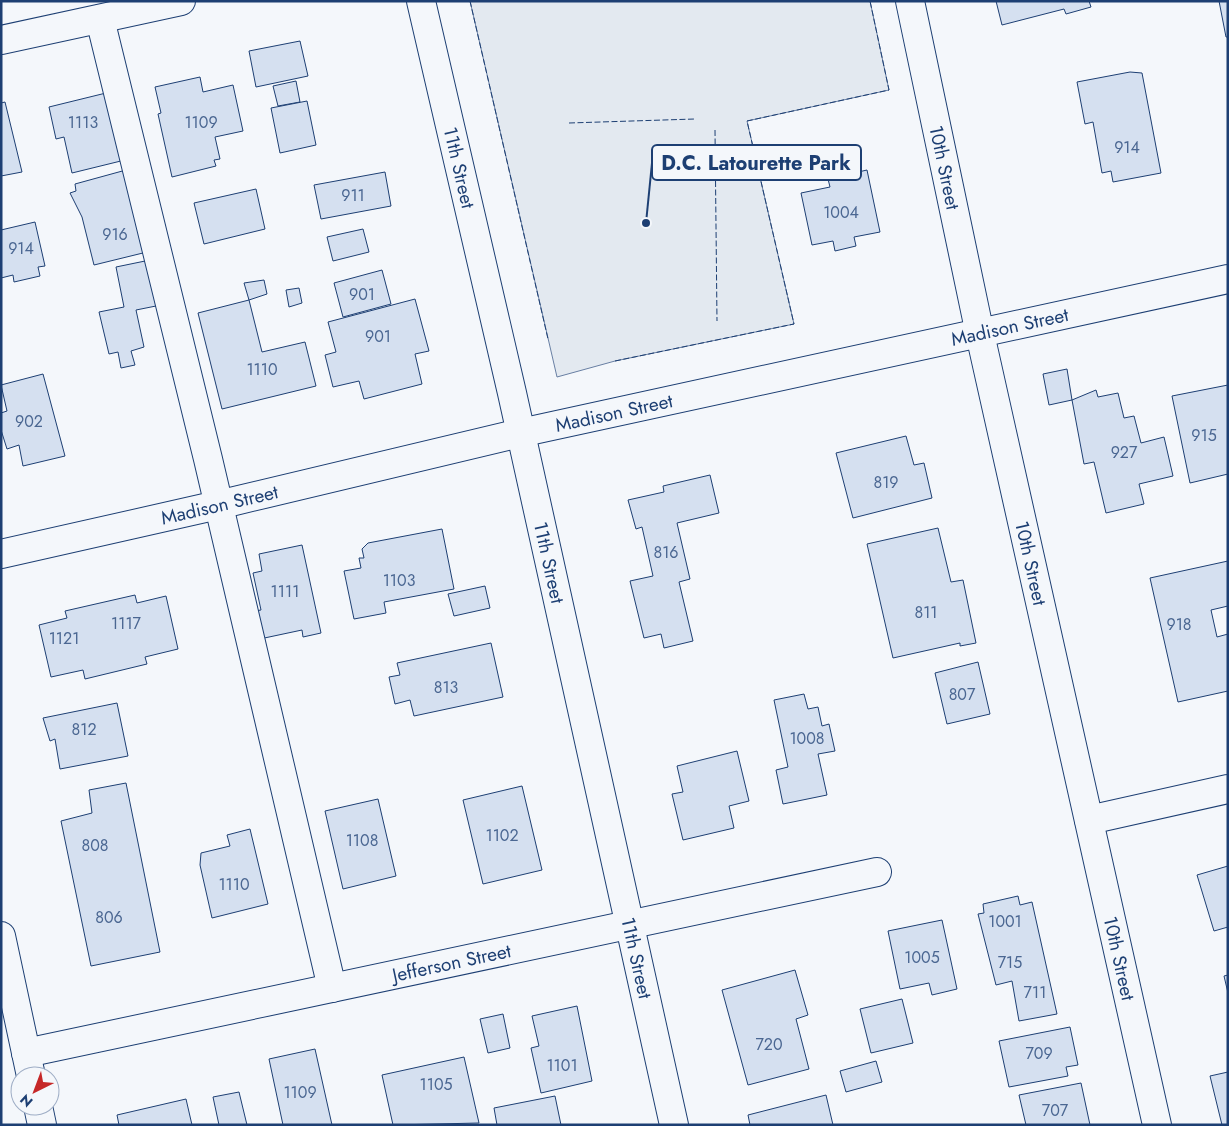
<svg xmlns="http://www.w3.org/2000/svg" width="1229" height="1126" font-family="Jost,sans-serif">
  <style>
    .green { fill: #e3e9f0; stroke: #687fa3 }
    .building { fill: #d5e0f0; stroke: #1d3f73 }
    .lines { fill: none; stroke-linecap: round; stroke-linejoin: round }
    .minor-casing { stroke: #1d3f73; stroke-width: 30 }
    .minor { stroke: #f4f7fb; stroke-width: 28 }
    .fence { stroke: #1d3f73; stroke-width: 1; stroke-dasharray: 6 2.5; stroke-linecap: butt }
    .labels { text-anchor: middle; stroke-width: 4; stroke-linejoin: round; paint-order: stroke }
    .number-label { font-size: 16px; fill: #4b6792 }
    .street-label { font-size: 19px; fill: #1d3f73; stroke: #f4f7fb }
    .leader { fill: none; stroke: #1d3f73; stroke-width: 2 }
    .callout-dot { fill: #1d3f73; stroke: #f4f7fb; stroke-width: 2 }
    .callout { fill: #f4f7fb; stroke: #1d3f73; stroke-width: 2 }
    .callout-label { font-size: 20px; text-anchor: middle; font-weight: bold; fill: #1d3f73 }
  </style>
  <rect width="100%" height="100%" fill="#f4f7fb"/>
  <polygon class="green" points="470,1 870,1 889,90 747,121 794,324 615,361 557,377"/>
  <g class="building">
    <polygon points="996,1 1089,1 1091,7 1066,14 1064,9 1002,25"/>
    <polygon points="1219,1 1228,1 1228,37 1226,37"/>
    <polygon points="300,41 308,76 256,87 249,51"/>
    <polygon points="1130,72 1142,73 1161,173 1113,182 1111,171 1102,173 1093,122 1085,124 1077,82"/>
    <polygon points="200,77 203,92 233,85 243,131 215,137 220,159 214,160 216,166 172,177 158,114 161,113 155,87"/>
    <polygon points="296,81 300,102 278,106 273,86"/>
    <polygon points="106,93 129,159 72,173 64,137 56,139 49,107"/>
    <polygon points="307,101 316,145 280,153 271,108"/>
    <polygon points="5,102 22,172 1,176 1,103"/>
    <polygon points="126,170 147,252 94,265 82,217 70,193 76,191 75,184"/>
    <polygon points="867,170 880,232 854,237 856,246 835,251 833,241 812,245 801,193 830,187 828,179"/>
    <polygon points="385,172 391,206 321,219 314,185"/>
    <polygon points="256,189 265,229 204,244 194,203"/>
    <polygon points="35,222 45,266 38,267 40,276 14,282 13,275 1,278 1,230"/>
    <polygon points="363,229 369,252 333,261 327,237"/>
    <polygon points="150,260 161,305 136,310 144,347 131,351 135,365 121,368 118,352 109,354 99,312 124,307 116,267"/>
    <polygon points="382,270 391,304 343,317 334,283"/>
    <polygon points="264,280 267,294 249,300 244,283"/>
    <polygon points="299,288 302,303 289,307 286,290"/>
    <polygon points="415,299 429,351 415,354 422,384 364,399 359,381 333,387 325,355 336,352 328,322"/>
    <polygon points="249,300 262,352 305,342 316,386 222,409 198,313"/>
    <polygon points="1067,369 1072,400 1049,405 1043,374"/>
    <polygon points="43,374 65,456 23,466 19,445 7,449 1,430 1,413 7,411 1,385"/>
    <polygon points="1228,385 1228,474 1190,483 1172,396"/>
    <polygon points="1096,390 1098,397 1118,393 1124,418 1134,416 1141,443 1164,437 1173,476 1139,484 1144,504 1106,513 1094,462 1084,464 1072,400"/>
    <polygon points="906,436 914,465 924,463 932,498 853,518 836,453"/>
    <polygon points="710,475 719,513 677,523 690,579 679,582 693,641 664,648 661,634 644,638 630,581 653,576 642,527 636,529 628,500 664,492 663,486"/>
    <polygon points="938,528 951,582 963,580 976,643 960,646 960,643 893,658 867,544"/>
    <polygon points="442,529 454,589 384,602 386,613 354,619 344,571 361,568 359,558 364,558 362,549 368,543"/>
    <polygon points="302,545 321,633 303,637 302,630 255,640 249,612 261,610 253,573 262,571 259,554"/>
    <polygon points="1228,561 1228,606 1211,610 1217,637 1228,634 1228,691 1178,702 1150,578"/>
    <polygon points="485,586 490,608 454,616 448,594"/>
    <polygon points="135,595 137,603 166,596 178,649 145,657 147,664 85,679 83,670 51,677 39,625 67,618 65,611"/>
    <polygon points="491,643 503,697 414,716 410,700 395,704 389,677 400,675 397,663"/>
    <polygon points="978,662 990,714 947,724 935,673"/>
    <polygon points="804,694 808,709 818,707 822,726 829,724 835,751 818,754 827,795 783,804 776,770 788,767 774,700"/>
    <polygon points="117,703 128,756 60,769 55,739 50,741 43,718"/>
    <polygon points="737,751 749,801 729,806 734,828 683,840 672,794 683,792 677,766"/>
    <polygon points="126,783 160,952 91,966 61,821 92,813 89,790"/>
    <polygon points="522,786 542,870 483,884 463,800"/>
    <polygon points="378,799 396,876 343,889 325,811"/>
    <polygon points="250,829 268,904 212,918 200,865 201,853 230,846 227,835"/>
    <polygon points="1228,866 1228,927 1214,931 1197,875"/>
    <polygon points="1018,896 1020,905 1032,902 1057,1014 1019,1021 1012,981 996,985 978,914 984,913 983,904"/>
    <polygon points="942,920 957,989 932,995 929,983 900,989 888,931"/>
    <polygon points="795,970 808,1015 796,1019 809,1069 748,1085 722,990"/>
    <polygon points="1228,975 1228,993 1224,976"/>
    <polygon points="902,999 913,1043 871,1053 860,1009"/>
    <polygon points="577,1006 592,1081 541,1093 531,1048 539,1046 532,1016"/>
    <polygon points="503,1014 510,1048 488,1053 480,1019"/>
    <polygon points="1070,1027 1078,1065 1066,1067 1068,1076 1009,1087 999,1041"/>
    <polygon points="315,1049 332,1125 283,1125 269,1059"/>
    <polygon points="464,1057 479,1123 393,1125 382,1075"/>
    <polygon points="876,1061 882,1082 846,1092 840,1071"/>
    <polygon points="1228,1072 1228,1125 1222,1125 1210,1076"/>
    <polygon points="1081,1083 1090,1125 1026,1125 1019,1095"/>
    <polygon points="239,1092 247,1125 219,1125 213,1097"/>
    <polygon points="826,1095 833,1125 750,1125 748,1115"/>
    <polygon points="555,1096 561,1125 497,1125 494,1108"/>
    <polygon points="186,1099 192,1125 119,1125 117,1115"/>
  </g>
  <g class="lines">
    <g class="minor-casing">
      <g id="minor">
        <path id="s1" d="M421,1L512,393L674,1125"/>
        <path id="s2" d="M910,1L980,334L1157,1125"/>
        <polyline points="100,19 208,459 332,988"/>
        <polyline points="1,40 181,1"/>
        <path id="s3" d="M1,554L218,505L520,433L1228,279"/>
        <polyline points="1089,820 1228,789"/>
        <polyline points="1,936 31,1076"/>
        <path id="s4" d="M26,1053L877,872"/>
        <polyline points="38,1106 42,1125"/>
      </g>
    </g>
    <use href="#minor" class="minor"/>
    <g class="fence">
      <polyline points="470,1 548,339"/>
      <polyline points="569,123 695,119"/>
      <polyline points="715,130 717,321"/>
      <polyline points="615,361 794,324 747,121 889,90 870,1"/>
    </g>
  </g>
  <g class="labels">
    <g class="number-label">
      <text x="83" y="128">1113</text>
      <text x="201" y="128">1109</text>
      <text x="1127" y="153">914</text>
      <text x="353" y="201">911</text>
      <text x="841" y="218">1004</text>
      <text x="115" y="240">916</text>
      <text x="21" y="254">914</text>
      <text x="362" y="300">901</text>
      <text x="378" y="342">901</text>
      <text x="262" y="375">1110</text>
      <text x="29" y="427">902</text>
      <text x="1204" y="441">915</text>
      <text x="1124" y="458">927</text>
      <text x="886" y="488">819</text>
      <text x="666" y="558">816</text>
      <text x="399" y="586">1103</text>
      <text x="285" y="597">1111</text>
      <text x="926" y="618">811</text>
      <text x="126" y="629">1117</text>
      <text x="1179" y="630">918</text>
      <text x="64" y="644">1121</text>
      <text x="446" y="693">813</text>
      <text x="962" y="700">807</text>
      <text x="84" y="735">812</text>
      <text x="807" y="744">1008</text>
      <text x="502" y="841">1102</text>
      <text x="362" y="846">1108</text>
      <text x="95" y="851">808</text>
      <text x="234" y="890">1110</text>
      <text x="109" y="923">806</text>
      <text x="1005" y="927">1001</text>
      <text x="922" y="963">1005</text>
      <text x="1010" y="968">715</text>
      <text x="1035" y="998">711</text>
      <text x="769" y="1050">720</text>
      <text x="1039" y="1059">709</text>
      <text x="562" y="1071">1101</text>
      <text x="436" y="1090">1105</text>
      <text x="300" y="1098">1109</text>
      <text x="1055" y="1116">707</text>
    </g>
    <g class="street-label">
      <text dy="7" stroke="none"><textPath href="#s1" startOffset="171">11th Street</textPath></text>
      <text dy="7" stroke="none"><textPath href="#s2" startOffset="170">10th Street</textPath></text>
      <text dy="7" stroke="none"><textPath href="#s3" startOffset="1034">Madison Street</textPath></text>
      <text dy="7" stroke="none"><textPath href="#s3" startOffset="629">Madison Street</textPath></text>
      <text dy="7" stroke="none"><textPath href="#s3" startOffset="224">Madison Street</textPath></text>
      <text dy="7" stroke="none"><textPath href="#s1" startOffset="576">11th Street</textPath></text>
      <text dy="7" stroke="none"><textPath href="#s2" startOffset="575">10th Street</textPath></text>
      <text dy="7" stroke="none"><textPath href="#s1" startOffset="981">11th Street</textPath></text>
      <text dy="7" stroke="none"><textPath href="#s2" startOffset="980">10th Street</textPath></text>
      <text dy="7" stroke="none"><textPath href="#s4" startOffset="435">Jefferson Street</textPath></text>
    </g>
  </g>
  <path class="leader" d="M646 223L652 163"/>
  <circle class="callout-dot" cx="646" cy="223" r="5"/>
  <rect class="callout" x="652" y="145" width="209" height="35" rx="5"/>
  <g class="callout-label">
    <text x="756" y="170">D.C. Latourette Park</text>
  </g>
  <rect width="1229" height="1126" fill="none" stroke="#1d3f73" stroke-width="5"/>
  <g transform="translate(35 1091) rotate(222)"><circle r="24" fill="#f4f7fb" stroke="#9eadc5"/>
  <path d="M0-4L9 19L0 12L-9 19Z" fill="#c62828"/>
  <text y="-8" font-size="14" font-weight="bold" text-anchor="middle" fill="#1d3f73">N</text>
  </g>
</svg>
